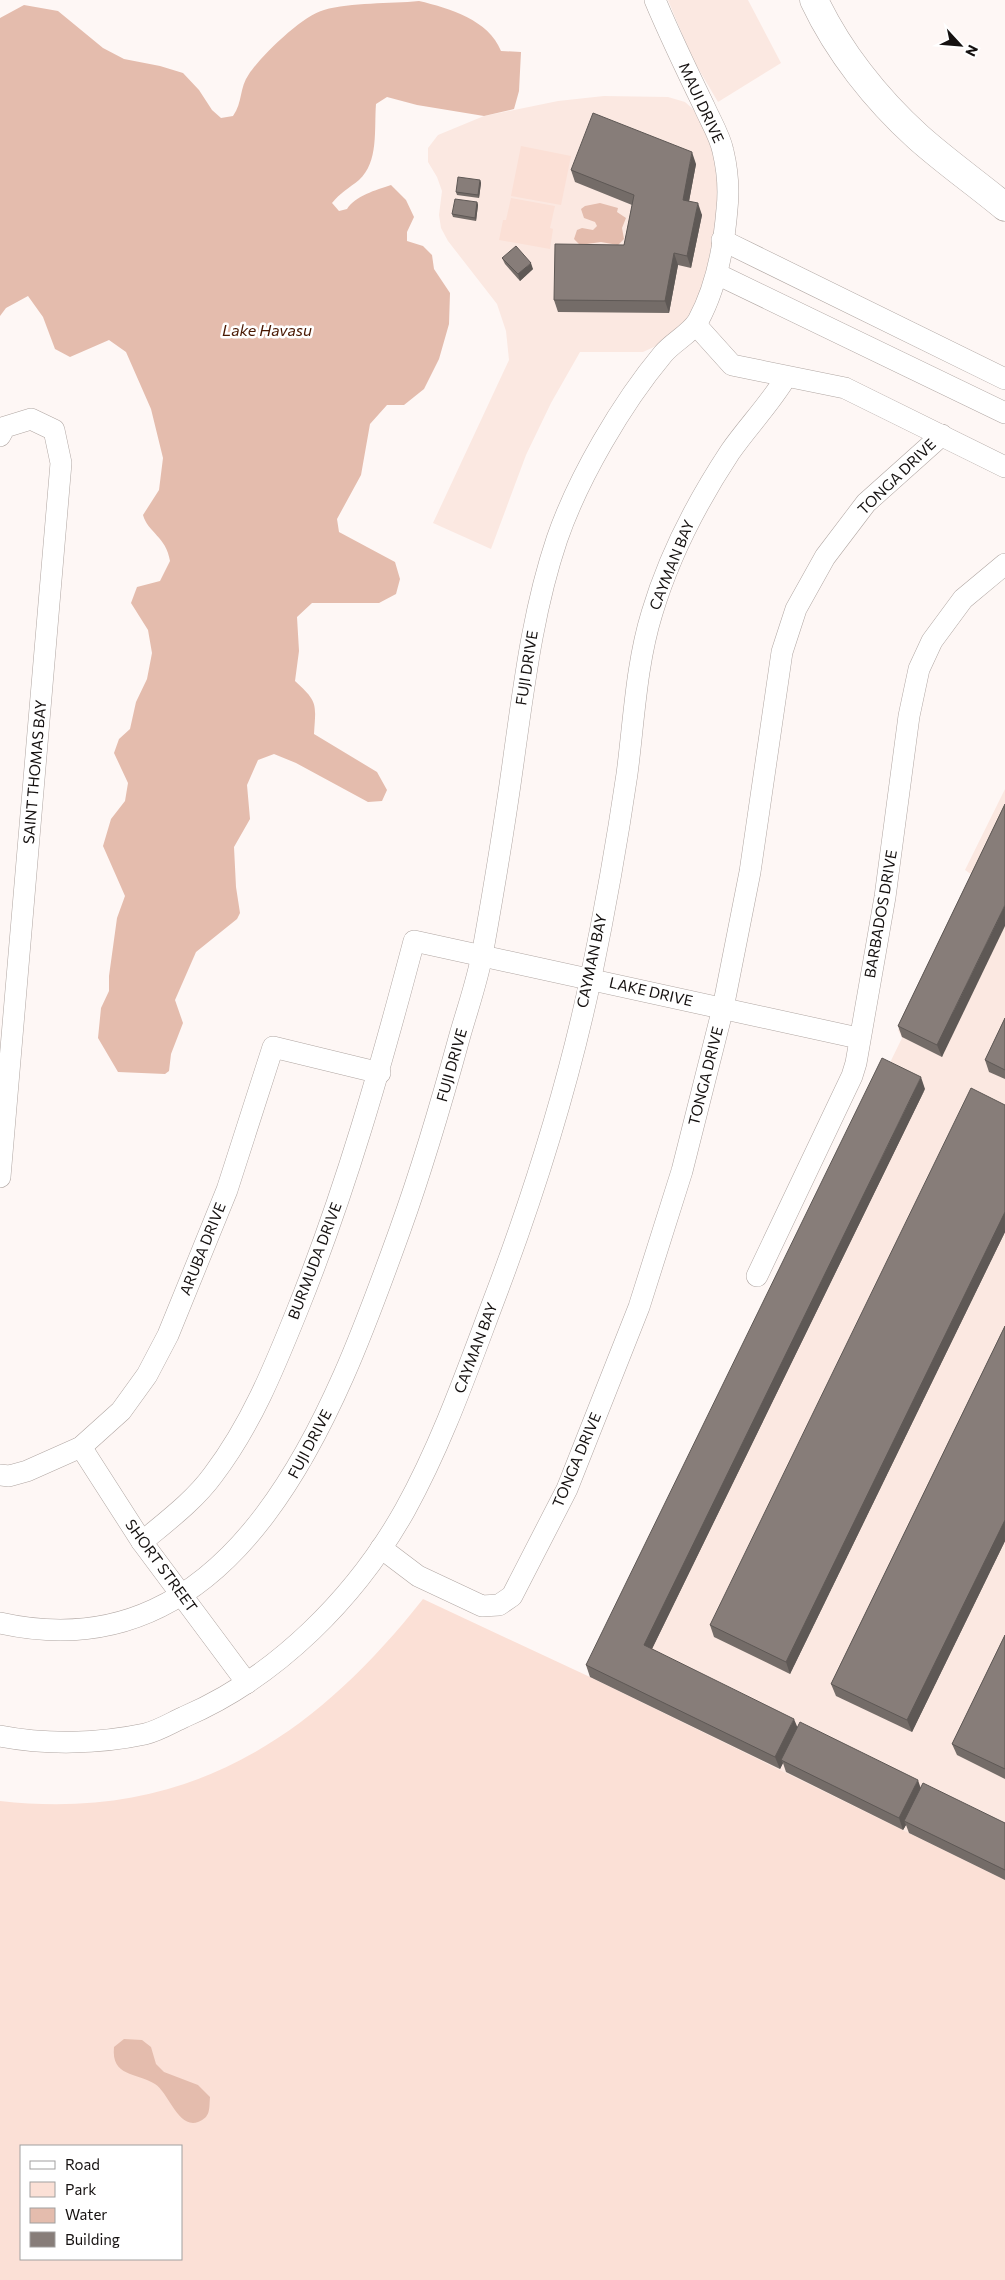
<svg xmlns="http://www.w3.org/2000/svg" width="1005" height="2280" font-family="Commissioner,sans-serif">
  <style>
    .built { fill: #fbe8e1 }
    .green { fill: #fbe0d6; fill-rule: evenodd }
    .water { fill: #e4bcad }
    .lines { fill: none; stroke-linecap: round; stroke-linejoin: round }
    .street-casing { stroke: #b0a6a2; stroke-width: 22 }
    .secondary-casing { stroke: #b0a6a2; stroke-width: 29 }
    .street { stroke: #fff; stroke-width: 21 }
    .secondary { stroke: #fff; stroke-width: 28 }
    .wall { fill: #746c68 }
    .shaded-wall { fill: #5e5855 }
    .building { fill: #877d79; stroke: #5e5855 }
    .labels { text-anchor: middle; stroke-width: 5; stroke-linejoin: round; paint-order: stroke }
    .street-label { font-size: 15px; fill: #151110; stroke: #fff }
    .water-label { font-size: 16px; font-style: italic; fill: #4a1903; stroke: #fff }
  </style>
  <rect width="100%" height="100%" fill="#fef7f5"/>
  <g class="built">
    <polygon points="668,0 748,0 781,63 718,102 692,58"/>
    <polygon points="604,96 668,97 685,102 695,111 716,151 718,216 704,282 693,310 684,323 656,346 643,352 580,352 551,403 526,455 491,549 433,523 509,360 506,331 497,304 448,241 441,228 439,215 442,191 437,177 428,162 428,148 438,135 484,116 558,101"/>
    <polygon points="1005,789 1005,1880 590,1677 902,1038 898,1030 972,875 965,870"/>
  </g>
  <g class="green">
    <polygon points="521,146 571,156 561,205 511,196"/>
    <polygon points="511,198 555,206 550,228 553,229 550,249 499,240 503,220 506,220"/>
    <path d="M423,1599L590,1677L1005,1880V2280H0V1801C185,1822 312,1740 423,1599ZM21,2146H181V2259H21Z"/>
  </g>
  <g class="water">
    <path d="M419,1C449,8 489,20 501,51L521,52L519,91L514,109L484,116L417,105L387,97L376,104C374,129 379,162 359,180C349,188 340,193 332,203L339,211L347,209C355,196 376,190 391,185L406,200L414,217L407,232V241L423,246L432,255L434,269L450,293L449,324L439,359L424,389L404,405H387L370,424L361,475L337,519L339,532L395,562L400,579L396,594L379,603H312L297,617L299,651L295,681C318,702 316,703 314,734L377,772L387,790L382,801L368,802L296,763L274,754L258,760L247,785L250,819L234,847L236,887L240,913L237,919L196,952L175,1000L183,1023L171,1054L169,1071L165,1074L118,1072L98,1038L101,1008L109,991V976L117,918L125,896L103,846L111,819L125,801L128,783L114,753L119,739L130,729L136,702L147,679L152,653L148,630L131,603L137,587L160,581L170,561C166,536 148,533 143,515L159,490L163,458L151,409L126,352L109,340L70,357L55,349L43,317L28,296L6,308L0,316V18L24,5L58,11L103,48L124,59L160,66L183,73L199,90L212,110L221,118L233,116C243,102 239,88 249,74C261,56 303,15 324,10C351,2 390,4 419,1Z"/>
    <polygon points="600,203 618,208 617,212 626,218 622,228 624,239 618,245 601,242 580,245 574,239 577,230 582,228 593,230 597,226 595,222 584,218 581,209 585,206"/>
    <path d="M124,2039L142,2040L151,2047L156,2064L164,2072L198,2085L210,2097C209,2109 211,2117 198,2122C178,2129 169,2093 155,2084C136,2072 111,2077 114,2047Z"/>
  </g>
  <g class="lines">
    <g class="street-casing">
      <g id="street">
        <polyline points="722,240 1005,379"/>
        <polyline points="717,274 1005,413"/>
        <polyline points="696,325 732,365 845,388 1005,467"/>
        <polyline points="0,436 5,427 31,419 54,430 61,463 0,1177"/>
        <polyline points="757,1276 852,1076 856,1063 885,897 909,716 919,669 932,641 963,599 1005,564"/>
        <polyline points="81,1447 142,1542 247,1683"/>
        <polyline points="0,1475 9,1476 27,1471 81,1447 121,1411 147,1375 168,1335 227,1190 273,1047 380,1073"/>
        <path d="M142,1542C167,1521 194,1501 213,1475C251,1425 274,1368 297,1311C346,1190 381,1066 414,941L858,1038"/>
        <polyline points="381,1548 418,1576 482,1606 499,1605 512,1596 567,1489 639,1307 682,1171 723,1008 750,872 782,652 796,609 825,557 866,503 942,435"/>
        <path d="M0,1623C240,1677 336,1408 400,1230C423,1166 442,1101 460,1035C468,1007 478,979 483,950C495,883 506,816 515,749C525,678 534,607 557,539C578,478 622,403 663,354C673,342 690,334 698,321C716,288 724,246 727,209C729,191 727,168 723,151C720,136 710,120 704,106C687,71 670,36 655,0"/>
        <path d="M0,1736C46,1745 98,1744 145,1734C158,1731 171,1723 184,1717C277,1677 356,1597 405,1510C441,1445 466,1374 492,1305C532,1200 568,1086 591,977C605,910 617,842 627,774C634,721 636,665 652,613C669,556 697,502 730,452C748,426 770,404 786,377"/>
      </g>
    </g>
    <g class="secondary-casing">
      <path id="secondary" d="M814,0C838,51 876,99 918,137C946,162 976,183 1005,207"/>
    </g>
    <use href="#street" class="street"/>
    <use href="#secondary" class="secondary"/>
  </g>
  <g class="wall">
    <polygon points="696,164 689,201 702,215 691,268 678,265 669,313 558,312 554,300 624,245 632,205 575,182 571,170"/>
    <polygon points="480,180 481,183 479,198 457,195 456,192"/>
    <polygon points="477,202 478,205 476,221 453,217 452,214"/>
    <polygon points="502,258 533,269 520,281 505,264"/>
    <polygon points="1005,804 942,1057 902,1037 898,1026"/>
    <polygon points="1005,1018 1005,1079 989,1072 985,1060"/>
    <polygon points="925,1089 652,1649 797,1728 921,1788 1005,1823 1005,1880 909,1833 906,1825 903,1830 786,1772 783,1763 780,1769 590,1677 586,1665"/>
    <polygon points="1005,1105 1005,1232 790,1674 714,1637 710,1625"/>
    <polygon points="1005,1326 1005,1541 912,1732 836,1696 831,1684"/>
    <polygon points="1005,1635 1005,1779 957,1755 952,1744"/>
  </g>
  <g class="shaded-wall">
    <polygon points="692,152 696,164 687,212 683,200"/>
    <polygon points="480,180 481,183 479,198 478,195"/>
    <polygon points="477,202 478,205 476,221 475,218"/>
    <polygon points="698,203 702,215 691,268 687,256"/>
    <polygon points="674,253 678,265 669,313 665,301"/>
    <polygon points="531,263 533,269 520,281 518,274"/>
    <polygon points="1005,905 1005,926 942,1057 937,1045"/>
    <polygon points="921,1077 925,1089 648,1657 644,1645"/>
    <polygon points="1005,1212 1005,1232 790,1674 786,1662"/>
    <polygon points="1005,1520 1005,1541 912,1732 907,1720"/>
    <polygon points="794,1719 799,1731 781,1760 783,1763 780,1769 775,1757"/>
    <polygon points="918,1780 922,1792 904,1821 906,1825 903,1830 899,1818"/>
  </g>
  <g class="building">
    <polygon points="593,113 692,152 683,200 698,203 687,256 674,253 665,301 554,300 555,244 624,245 634,195 571,170"/>
    <polygon points="458,177 480,180 478,195 456,192"/>
    <polygon points="455,199 477,202 475,218 452,214"/>
    <polygon points="516,246 531,263 518,274 502,258"/>
    <polygon points="1005,804 1005,905 937,1045 898,1026"/>
    <polygon points="1005,1018 1005,1070 985,1060"/>
    <polygon points="882,1058 921,1077 644,1645 794,1719 775,1757 586,1665"/>
    <polygon points="971,1088 1005,1105 1005,1212 786,1662 710,1625"/>
    <polygon points="1005,1326 1005,1520 907,1720 831,1684"/>
    <polygon points="1005,1635 1005,1769 952,1744"/>
    <polygon points="800,1722 918,1780 899,1818 781,1760"/>
    <polygon points="923,1783 1005,1823 1005,1870 904,1821"/>
  </g>
  <g class="labels">
    <g class="street-label">
      <text transform="translate(701 103) rotate(65)" y="5">MAUI DRIVE</text>
      <text transform="translate(897 477) rotate(-44)" y="5">TONGA DRIVE</text>
      <text transform="translate(672 565) rotate(-68)" y="5">CAYMAN BAY</text>
      <text transform="translate(527 668) rotate(-81)" y="5">FUJI DRIVE</text>
      <text transform="translate(35 772) rotate(-85)" y="5">SAINT THOMAS BAY</text>
      <text transform="translate(881 914) rotate(-80)" y="5">BARBADOS DRIVE</text>
      <text transform="translate(592 961) rotate(-78)" y="5">CAYMAN BAY</text>
      <text transform="translate(651 992) rotate(13)" y="5">LAKE DRIVE</text>
      <text transform="translate(452 1065) rotate(-74)" y="5">FUJI DRIVE</text>
      <text transform="translate(706 1076) rotate(-76)" y="5">TONGA DRIVE</text>
      <text transform="translate(203 1249) rotate(-68)" y="5">ARUBA DRIVE</text>
      <text transform="translate(315 1261) rotate(-69)" y="5">BURMUDA DRIVE</text>
      <text transform="translate(476 1348) rotate(-69)" y="5">CAYMAN BAY</text>
      <text transform="translate(310 1444) rotate(-62)" y="5">FUJI DRIVE</text>
      <text transform="translate(577 1460) rotate(-67)" y="5">TONGA DRIVE</text>
      <text transform="translate(161 1566) rotate(54)" y="5">SHORT STREET</text>
    </g>
    <g class="water-label">
      <text x="267" y="336">Lake Havasu</text>
    </g>
  </g>
  <rect x="20" y="2145" width="162" height="115" fill="#ffffff" stroke="#a1a09f"/>
  <rect x="30" y="2161" width="25" height="8" fill="#ffffff" stroke="#a1a09f"/>
  <text x="65" y="2170" font-size="15" fill="#151110">Road</text>
  <rect x="30" y="2182" width="25" height="15" fill="#fbe0d6" stroke="#a1a09f"/>
  <text x="65" y="2195" font-size="15" fill="#151110">Park</text>
  <rect x="30" y="2208" width="25" height="15" fill="#e4bcad" stroke="#a1a09f"/>
  <text x="65" y="2220" font-size="15" fill="#151110">Water</text>
  <rect x="30" y="2232" width="25" height="15" fill="#877d79" stroke="#a1a09f"/>
  <text x="65" y="2245" font-size="15" fill="#151110">Building</text>
  <g transform="translate(960 45) rotate(116)" stroke="#ffffff" stroke-width="4" paint-order="stroke">
  <path d="M0-4L9 19L0 12L-9 19Z" fill="#151110"/>
  <text y="-8" font-size="14" font-weight="bold" text-anchor="middle" fill="#151110">N</text>
  </g>
</svg>
